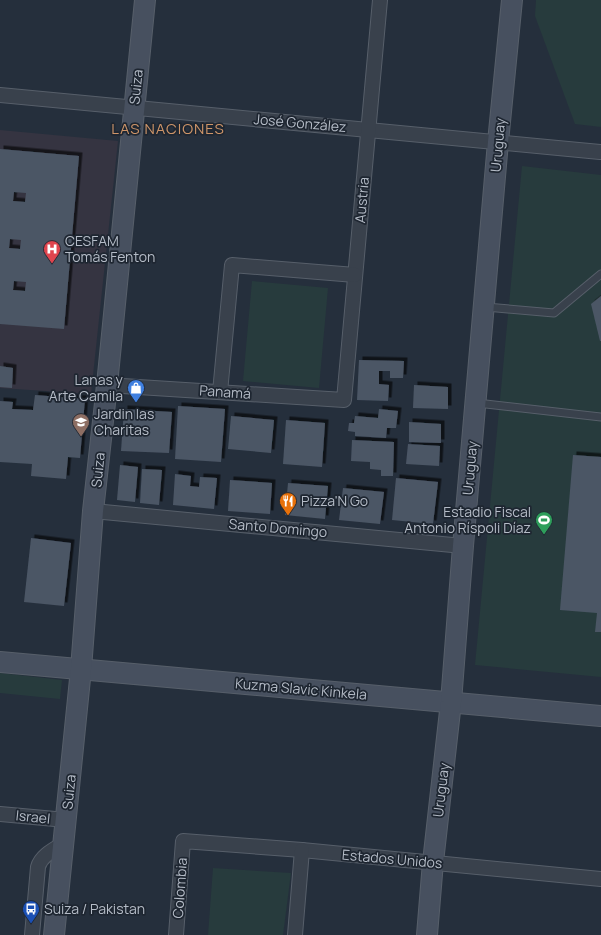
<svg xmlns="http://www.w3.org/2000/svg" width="601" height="935" font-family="Manrope,sans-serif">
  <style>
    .medical { fill: #353441 }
    .green { fill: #273b3d }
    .building { fill: #4b5665; fill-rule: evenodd; filter: url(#shadow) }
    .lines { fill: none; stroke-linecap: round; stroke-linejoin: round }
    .lane-casing { stroke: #575f6a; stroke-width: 9 }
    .street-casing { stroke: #575f6a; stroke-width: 16 }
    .secondary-casing { stroke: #575f6a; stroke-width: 22 }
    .lane { stroke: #39414c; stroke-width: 7 }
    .street { stroke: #39414c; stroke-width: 14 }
    .secondary { stroke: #47505f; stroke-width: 20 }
    .labels { text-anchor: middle; stroke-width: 3.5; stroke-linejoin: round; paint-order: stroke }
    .street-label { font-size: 14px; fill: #b5bcc7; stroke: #1e2631 }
    .poi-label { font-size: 14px; fill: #b5bcc7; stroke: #1e2631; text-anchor: start }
    .neighbourhood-label { font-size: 15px; letter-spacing: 1px; fill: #ce9569; stroke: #1e2631 }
  </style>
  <defs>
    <filter id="shadow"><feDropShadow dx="3.5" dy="-3.5" stdDeviation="0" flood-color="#0009"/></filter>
  </defs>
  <rect width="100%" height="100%" fill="#252f3c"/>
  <polygon class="medical" points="0,130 118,141 91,394 0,388"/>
  <g class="green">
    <polygon points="536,0 601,0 601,127 575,124 535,16"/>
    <polygon points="522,166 601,175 601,677 475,665"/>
    <polygon points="252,281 328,288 319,388 243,381"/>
    <polygon points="0,673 62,680 60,699 0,693"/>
    <polygon points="213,868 291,873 283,935 208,935"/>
  </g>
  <g class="building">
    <path d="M0,149L79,156L64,329L0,324ZM14,192L26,193L25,202L13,201ZM10,239L21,240L20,249L9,248ZM14,281L26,282L25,291L13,290Z"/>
    <polygon points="601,296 601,341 600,341 591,304"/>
    <polygon points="359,360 404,361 403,378 390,378 390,371 379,371 379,384 389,385 388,401 357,400"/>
    <polygon points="0,366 13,368 12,388 0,387"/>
    <polygon points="414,385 448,387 448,409 413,408"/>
    <polygon points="35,395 85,399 80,458 68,457 66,479 31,476 32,464 0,462 0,401 13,402 12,409 33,410"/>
    <polygon points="178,406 225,409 221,462 175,459"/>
    <polygon points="124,409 172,412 169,453 121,451"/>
    <polygon points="379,409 398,411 396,428 387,428 386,438 355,436 355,432 348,431 349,423 354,423 355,416 378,418"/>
    <polygon points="231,416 274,420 271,453 228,449"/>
    <polygon points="286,420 325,423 322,467 283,464"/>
    <polygon points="409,422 441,424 441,443 409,442"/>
    <polygon points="352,440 394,442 393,476 381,476 381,470 370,469 370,462 351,461"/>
    <polygon points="408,444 440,446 439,466 406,464"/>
    <polygon points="573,455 601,457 601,632 595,632 597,613 560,610"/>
    <polygon points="120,465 138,467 135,502 117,500"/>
    <polygon points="142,469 162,470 159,505 140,503"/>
    <polygon points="175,474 191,476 190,486 199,487 200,477 217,478 214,509 173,505"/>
    <polygon points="396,478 438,482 433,524 392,520"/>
    <polygon points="230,480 272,483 270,514 228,511"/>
    <polygon points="288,483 328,486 325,519 285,515"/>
    <polygon points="343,488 384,492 380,524 339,520"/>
    <polygon points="31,538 71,543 64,606 24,602"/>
  </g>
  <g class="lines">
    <g class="lane-casing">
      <g id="lane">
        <polyline points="486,307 554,313 601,274"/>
        <polyline points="477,403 601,417"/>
      </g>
    </g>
    <g class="street-casing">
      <g id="street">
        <polyline points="0,95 600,152"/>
        <polyline points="107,385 344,400 380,0"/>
        <polyline points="220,392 232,265 355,275"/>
        <polyline points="93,511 463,546"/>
        <polyline points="0,814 66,820"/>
        <path d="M32,935L38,867C41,856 53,850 63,844"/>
        <polyline points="176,935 183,841 302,850 601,879"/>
        <polyline points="295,935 302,850"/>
      </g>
    </g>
    <g class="secondary-casing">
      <g id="secondary">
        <polyline points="0,662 601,716"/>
        <polyline points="54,935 81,669 93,511 107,385 145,0"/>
        <polyline points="427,935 433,862 451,702 463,546 498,142 512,0"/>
      </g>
    </g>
    <use href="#lane" class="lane"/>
    <use href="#street" class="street"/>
    <use href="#secondary" class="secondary"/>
  </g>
  <defs>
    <g id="hospital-pin" transform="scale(0.9)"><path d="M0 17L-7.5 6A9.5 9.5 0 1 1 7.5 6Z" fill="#e0444e" stroke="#1e2631"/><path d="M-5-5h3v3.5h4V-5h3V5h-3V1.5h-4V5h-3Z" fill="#fff"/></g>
    <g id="shop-pin" transform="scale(0.9)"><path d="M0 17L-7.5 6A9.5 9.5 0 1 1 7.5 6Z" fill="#3f7fe0" stroke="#1e2631"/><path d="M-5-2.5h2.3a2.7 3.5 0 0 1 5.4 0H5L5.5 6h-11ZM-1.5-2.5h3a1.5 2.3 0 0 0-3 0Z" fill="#fff"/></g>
    <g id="school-pin" transform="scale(0.9)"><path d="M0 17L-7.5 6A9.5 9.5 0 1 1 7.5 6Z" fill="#8d6e63" stroke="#1e2631"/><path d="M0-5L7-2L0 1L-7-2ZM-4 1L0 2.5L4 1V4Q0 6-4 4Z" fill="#fff"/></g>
    <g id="restaurant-pin" transform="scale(0.9)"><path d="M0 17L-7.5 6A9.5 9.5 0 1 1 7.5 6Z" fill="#e8710a" stroke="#1e2631"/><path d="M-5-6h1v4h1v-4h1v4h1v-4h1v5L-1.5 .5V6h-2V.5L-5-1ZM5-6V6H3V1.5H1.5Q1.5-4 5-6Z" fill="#fff"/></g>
    <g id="stadium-pin" transform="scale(0.9)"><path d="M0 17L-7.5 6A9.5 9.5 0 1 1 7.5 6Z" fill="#2e9e5b" stroke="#1e2631"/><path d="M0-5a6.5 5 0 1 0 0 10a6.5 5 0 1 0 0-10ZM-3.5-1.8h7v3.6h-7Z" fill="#fff"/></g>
    <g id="bus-pin" transform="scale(0.9)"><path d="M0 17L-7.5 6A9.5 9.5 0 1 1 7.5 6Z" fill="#1a4fb4" stroke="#1e2631"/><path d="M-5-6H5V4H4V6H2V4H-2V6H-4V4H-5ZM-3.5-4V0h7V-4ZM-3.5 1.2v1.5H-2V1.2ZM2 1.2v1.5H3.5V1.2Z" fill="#fff"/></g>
  </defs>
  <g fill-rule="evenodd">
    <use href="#hospital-pin" x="52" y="249"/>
    <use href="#shop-pin" x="136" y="388"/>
    <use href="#school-pin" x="81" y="422"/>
    <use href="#restaurant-pin" x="288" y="501"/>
    <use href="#stadium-pin" x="544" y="520"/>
    <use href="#bus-pin" x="31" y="909"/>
  </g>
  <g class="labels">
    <g class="street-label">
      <text transform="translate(136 87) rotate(-84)" y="5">Suiza</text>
      <text transform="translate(300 123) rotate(5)" y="5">José González</text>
      <text transform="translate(498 145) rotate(-85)" y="5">Uruguay</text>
      <text transform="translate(362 200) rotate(-85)" y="5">Austria</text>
      <text transform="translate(225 392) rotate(4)" y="5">Panamá</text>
      <text transform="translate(470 468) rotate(-85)" y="5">Uruguay</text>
      <text transform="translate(98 470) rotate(-84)" y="5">Suiza</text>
      <text transform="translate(278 528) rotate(5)" y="5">Santo Domingo</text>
      <text transform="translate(301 689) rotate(5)" y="5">Kuzma Slavic Kinkela</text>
      <text transform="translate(441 790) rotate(-83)" y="5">Uruguay</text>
      <text transform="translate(69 792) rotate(-84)" y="5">Suiza</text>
      <text transform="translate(33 817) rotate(6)" y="5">Israel</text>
      <text transform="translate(392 859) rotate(5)" y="5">Estados Unidos</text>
      <text transform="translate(180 888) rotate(-86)" y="5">Colombia</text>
    </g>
    <g class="poi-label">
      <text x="65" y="246">CESFAM<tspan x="65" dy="16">Tomás Fenton</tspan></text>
      <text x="123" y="385" text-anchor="end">Lanas y<tspan x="123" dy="16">Arte Camila</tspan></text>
      <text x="94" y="419">Jardin las<tspan x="94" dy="16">Charitas</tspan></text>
      <text x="301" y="506">Pizza'N Go</text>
      <text x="531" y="517" text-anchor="end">Estadio Fiscal<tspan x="531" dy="16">Antonio Ríspoli Díaz</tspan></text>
      <text x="44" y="914">Suiza / Pakistan</text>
    </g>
    <g class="neighbourhood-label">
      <text x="168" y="134">LAS NACIONES</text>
    </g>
  </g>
</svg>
